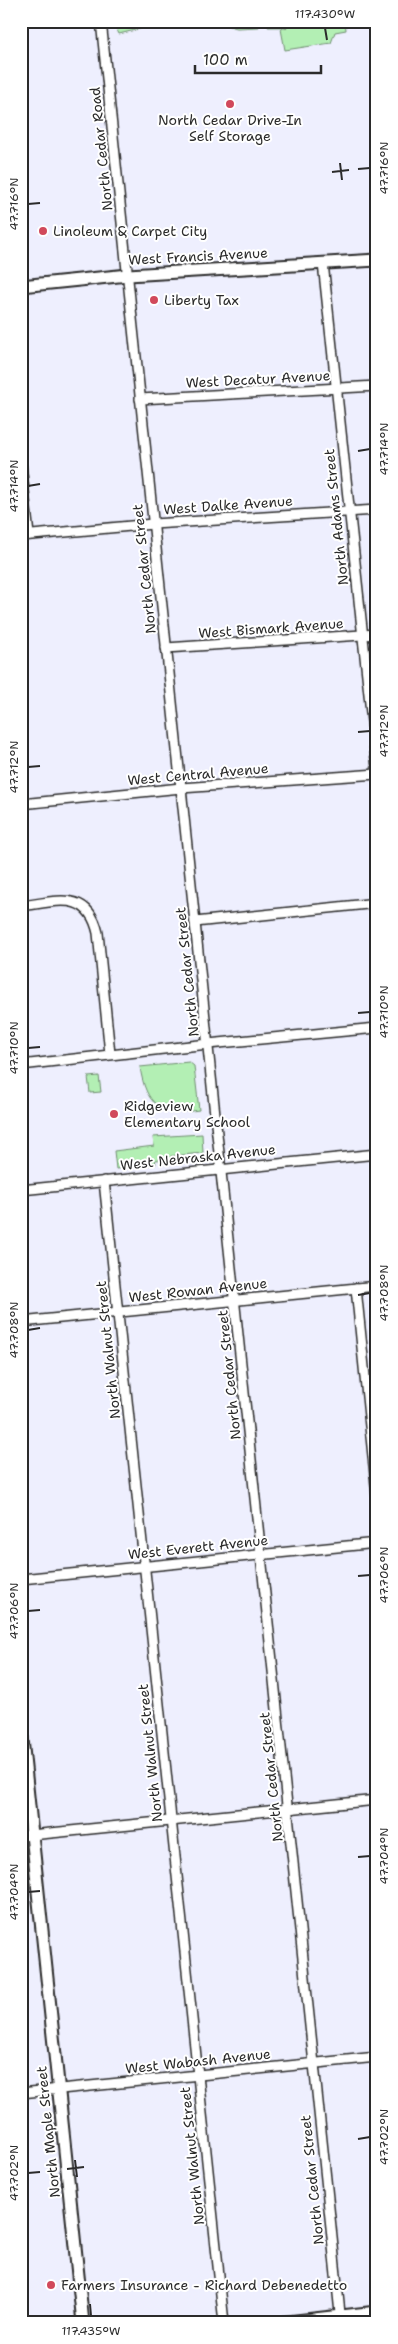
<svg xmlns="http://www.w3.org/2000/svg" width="398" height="2344" font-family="'Shantell Sans',sans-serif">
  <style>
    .green { fill: #b3efb4; stroke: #6f8d70 }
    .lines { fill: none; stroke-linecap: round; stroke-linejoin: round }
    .minor-casing { stroke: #2b2b2b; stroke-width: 12 }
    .major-casing { stroke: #2b2b2b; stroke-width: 15 }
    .minor { stroke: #fff; stroke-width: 9 }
    .major { stroke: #fff; stroke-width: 11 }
    .ticks { fill: none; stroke: #2b2b2b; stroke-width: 2 }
    .poi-dot { fill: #d1495b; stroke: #fff; stroke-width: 2 }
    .labels { text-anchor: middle; stroke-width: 4; stroke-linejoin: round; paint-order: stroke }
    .poi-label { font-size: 14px; fill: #2b2b2b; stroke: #fff; text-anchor: start }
    .street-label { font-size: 14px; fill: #2b2b2b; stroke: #fff }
    .neatline { fill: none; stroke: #2b2b2b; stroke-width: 2 }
    .ticks-label { font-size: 12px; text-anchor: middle; fill: #2b2b2b }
  </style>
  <rect width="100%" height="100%" fill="#eeeffe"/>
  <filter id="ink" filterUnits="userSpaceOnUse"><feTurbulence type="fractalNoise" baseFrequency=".02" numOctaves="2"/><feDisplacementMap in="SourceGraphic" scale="10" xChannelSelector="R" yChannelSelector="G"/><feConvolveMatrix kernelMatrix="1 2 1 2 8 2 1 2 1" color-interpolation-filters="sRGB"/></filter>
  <g filter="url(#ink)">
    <g class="green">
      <path d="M112,21H173L174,23C187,22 213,17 227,21C239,24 238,26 252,24V21H257L259,27L237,28L221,24H206L143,28L119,34L115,26H112Z"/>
      <polygon points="268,21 275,21 275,24 289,24 293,21 345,21 346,30 335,32 331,43 285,50 281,29 288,27 268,27"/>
      <path d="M189,1062L194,1066L199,1110C161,1116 146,1106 140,1067Z"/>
      <polygon points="99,1076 101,1092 90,1093 88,1077"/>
      <polygon points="202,1134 203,1153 171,1156 171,1159 155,1160 156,1164 116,1169 114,1151 154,1146 153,1137"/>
    </g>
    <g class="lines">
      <g class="minor-casing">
        <g id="minor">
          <polyline points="101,21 341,2323"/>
          <polyline points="323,263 377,769"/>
          <polyline points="140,399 377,386"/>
          <polyline points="21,464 29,535"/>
          <polyline points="21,536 153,524 377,510"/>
          <polyline points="166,648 377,634"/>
          <polyline points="21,804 181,788 377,774"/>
          <path d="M21,906C56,902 88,889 98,933L110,1054"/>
          <polyline points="195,922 377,903"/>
          <polyline points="21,1065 208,1044 377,1028"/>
          <polyline points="104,1181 224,2323"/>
          <polyline points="21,1190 377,1154"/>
          <polyline points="356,1288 377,1496"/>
          <polyline points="21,1322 377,1286"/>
          <polyline points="21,1579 377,1543"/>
          <polyline points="21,1836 377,1800"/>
          <polyline points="21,2093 377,2057"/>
        </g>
      </g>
      <g class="major-casing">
        <g id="major">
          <polyline points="21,286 128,275 377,260"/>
          <polyline points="21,1729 83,2323"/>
          <polyline points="278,2323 377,2312"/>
        </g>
      </g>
      <use href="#minor" class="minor"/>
      <use href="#major" class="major"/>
    </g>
  </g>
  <path class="ticks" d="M325,28L327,40M340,163L342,180M358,169L370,168M332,172L349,170M28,204L40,203M358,451L370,449M28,486L40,484M358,732L370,731M28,767L40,766M358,1013L370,1012M28,1048L40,1047M358,1295L370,1293M28,1330L40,1328M358,1576L370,1575M28,1611L40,1610M358,1857L370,1856M28,1892L40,1891M358,2139L370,2137M75,2160L77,2177M67,2169L84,2167M28,2173L40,2172M90,2304L91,2316"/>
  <g class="poi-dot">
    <circle cx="230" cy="104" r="5"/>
    <circle cx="43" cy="231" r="5"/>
    <circle cx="154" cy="300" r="5"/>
    <circle cx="114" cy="1114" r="5"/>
    <circle cx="51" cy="2285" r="5"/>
  </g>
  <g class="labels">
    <g class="poi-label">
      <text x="230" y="125" text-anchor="middle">North Cedar Drive-In<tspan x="230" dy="16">Self Storage</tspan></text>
      <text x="53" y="236">Linoleum &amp; Carpet City</text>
      <text x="164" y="305">Liberty Tax</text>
      <text x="124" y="1111">Ridgeview<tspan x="124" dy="16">Elementary School</tspan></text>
      <text x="61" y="2290">Farmers Insurance - Richard Debenedetto</text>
    </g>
    <g class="street-label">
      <text transform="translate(101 149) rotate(-96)" y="5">North Cedar Road</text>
      <text transform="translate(198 256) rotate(-3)" y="5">West Francis Avenue</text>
      <text transform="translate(258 379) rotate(-3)" y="5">West Decatur Avenue</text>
      <text transform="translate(228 505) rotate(-4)" y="5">West Dalke Avenue</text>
      <text transform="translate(336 517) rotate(-96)" y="5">North Adams Street</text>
      <text transform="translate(144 569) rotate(-96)" y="5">North Cedar Street</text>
      <text transform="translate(271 628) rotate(-4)" y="5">West Bismark Avenue</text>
      <text transform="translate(198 774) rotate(-5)" y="5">West Central Avenue</text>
      <text transform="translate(187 972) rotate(-96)" y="5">North Cedar Street</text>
      <text transform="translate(198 1157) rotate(-6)" y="5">West Nebraska Avenue</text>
      <text transform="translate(198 1290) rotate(-6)" y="5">West Rowan Avenue</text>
      <text transform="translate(108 1350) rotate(-96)" y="5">North Walnut Street</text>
      <text transform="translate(229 1375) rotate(-96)" y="5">North Cedar Street</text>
      <text transform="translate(198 1547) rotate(-6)" y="5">West Everett Avenue</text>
      <text transform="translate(150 1753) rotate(-96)" y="5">North Walnut Street</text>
      <text transform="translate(271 1777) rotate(-96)" y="5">North Cedar Street</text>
      <text transform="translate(198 2061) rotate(-6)" y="5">West Wabash Avenue</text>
      <text transform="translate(48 2132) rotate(-96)" y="5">North Maple Street</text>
      <text transform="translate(192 2156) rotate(-96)" y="5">North Walnut Street</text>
      <text transform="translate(312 2180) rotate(-96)" y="5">North Cedar Street</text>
    </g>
  </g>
  <rect width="398" height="2344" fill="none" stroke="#fff" stroke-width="55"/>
  <path d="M195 65v8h126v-8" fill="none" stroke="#2b2b2b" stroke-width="2.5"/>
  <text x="203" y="65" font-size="15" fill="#2b2b2b" stroke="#ffffff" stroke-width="4" paint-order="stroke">100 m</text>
  <rect x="28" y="28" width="342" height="2288" class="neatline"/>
  <g class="ticks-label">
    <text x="325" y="18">117.430°W</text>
    <text transform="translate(384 168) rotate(-90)" y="4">47.716°N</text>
    <text transform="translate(14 204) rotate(-90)" y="4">47.716°N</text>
    <text transform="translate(384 449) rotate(-90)" y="4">47.714°N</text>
    <text transform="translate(14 486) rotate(-90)" y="4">47.714°N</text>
    <text transform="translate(384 731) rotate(-90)" y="4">47.712°N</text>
    <text transform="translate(14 767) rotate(-90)" y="4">47.712°N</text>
    <text transform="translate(384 1012) rotate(-90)" y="4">47.710°N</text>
    <text transform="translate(14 1048) rotate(-90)" y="4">47.710°N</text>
    <text transform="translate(384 1293) rotate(-90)" y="4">47.708°N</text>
    <text transform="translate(14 1330) rotate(-90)" y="4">47.708°N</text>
    <text transform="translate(384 1575) rotate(-90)" y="4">47.706°N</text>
    <text transform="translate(14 1611) rotate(-90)" y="4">47.706°N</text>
    <text transform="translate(384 1856) rotate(-90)" y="4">47.704°N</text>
    <text transform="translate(14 1892) rotate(-90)" y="4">47.704°N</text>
    <text transform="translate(384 2137) rotate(-90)" y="4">47.702°N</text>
    <text transform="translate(14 2173) rotate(-90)" y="4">47.702°N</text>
    <text x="91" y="2335">117.435°W</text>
  </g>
</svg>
